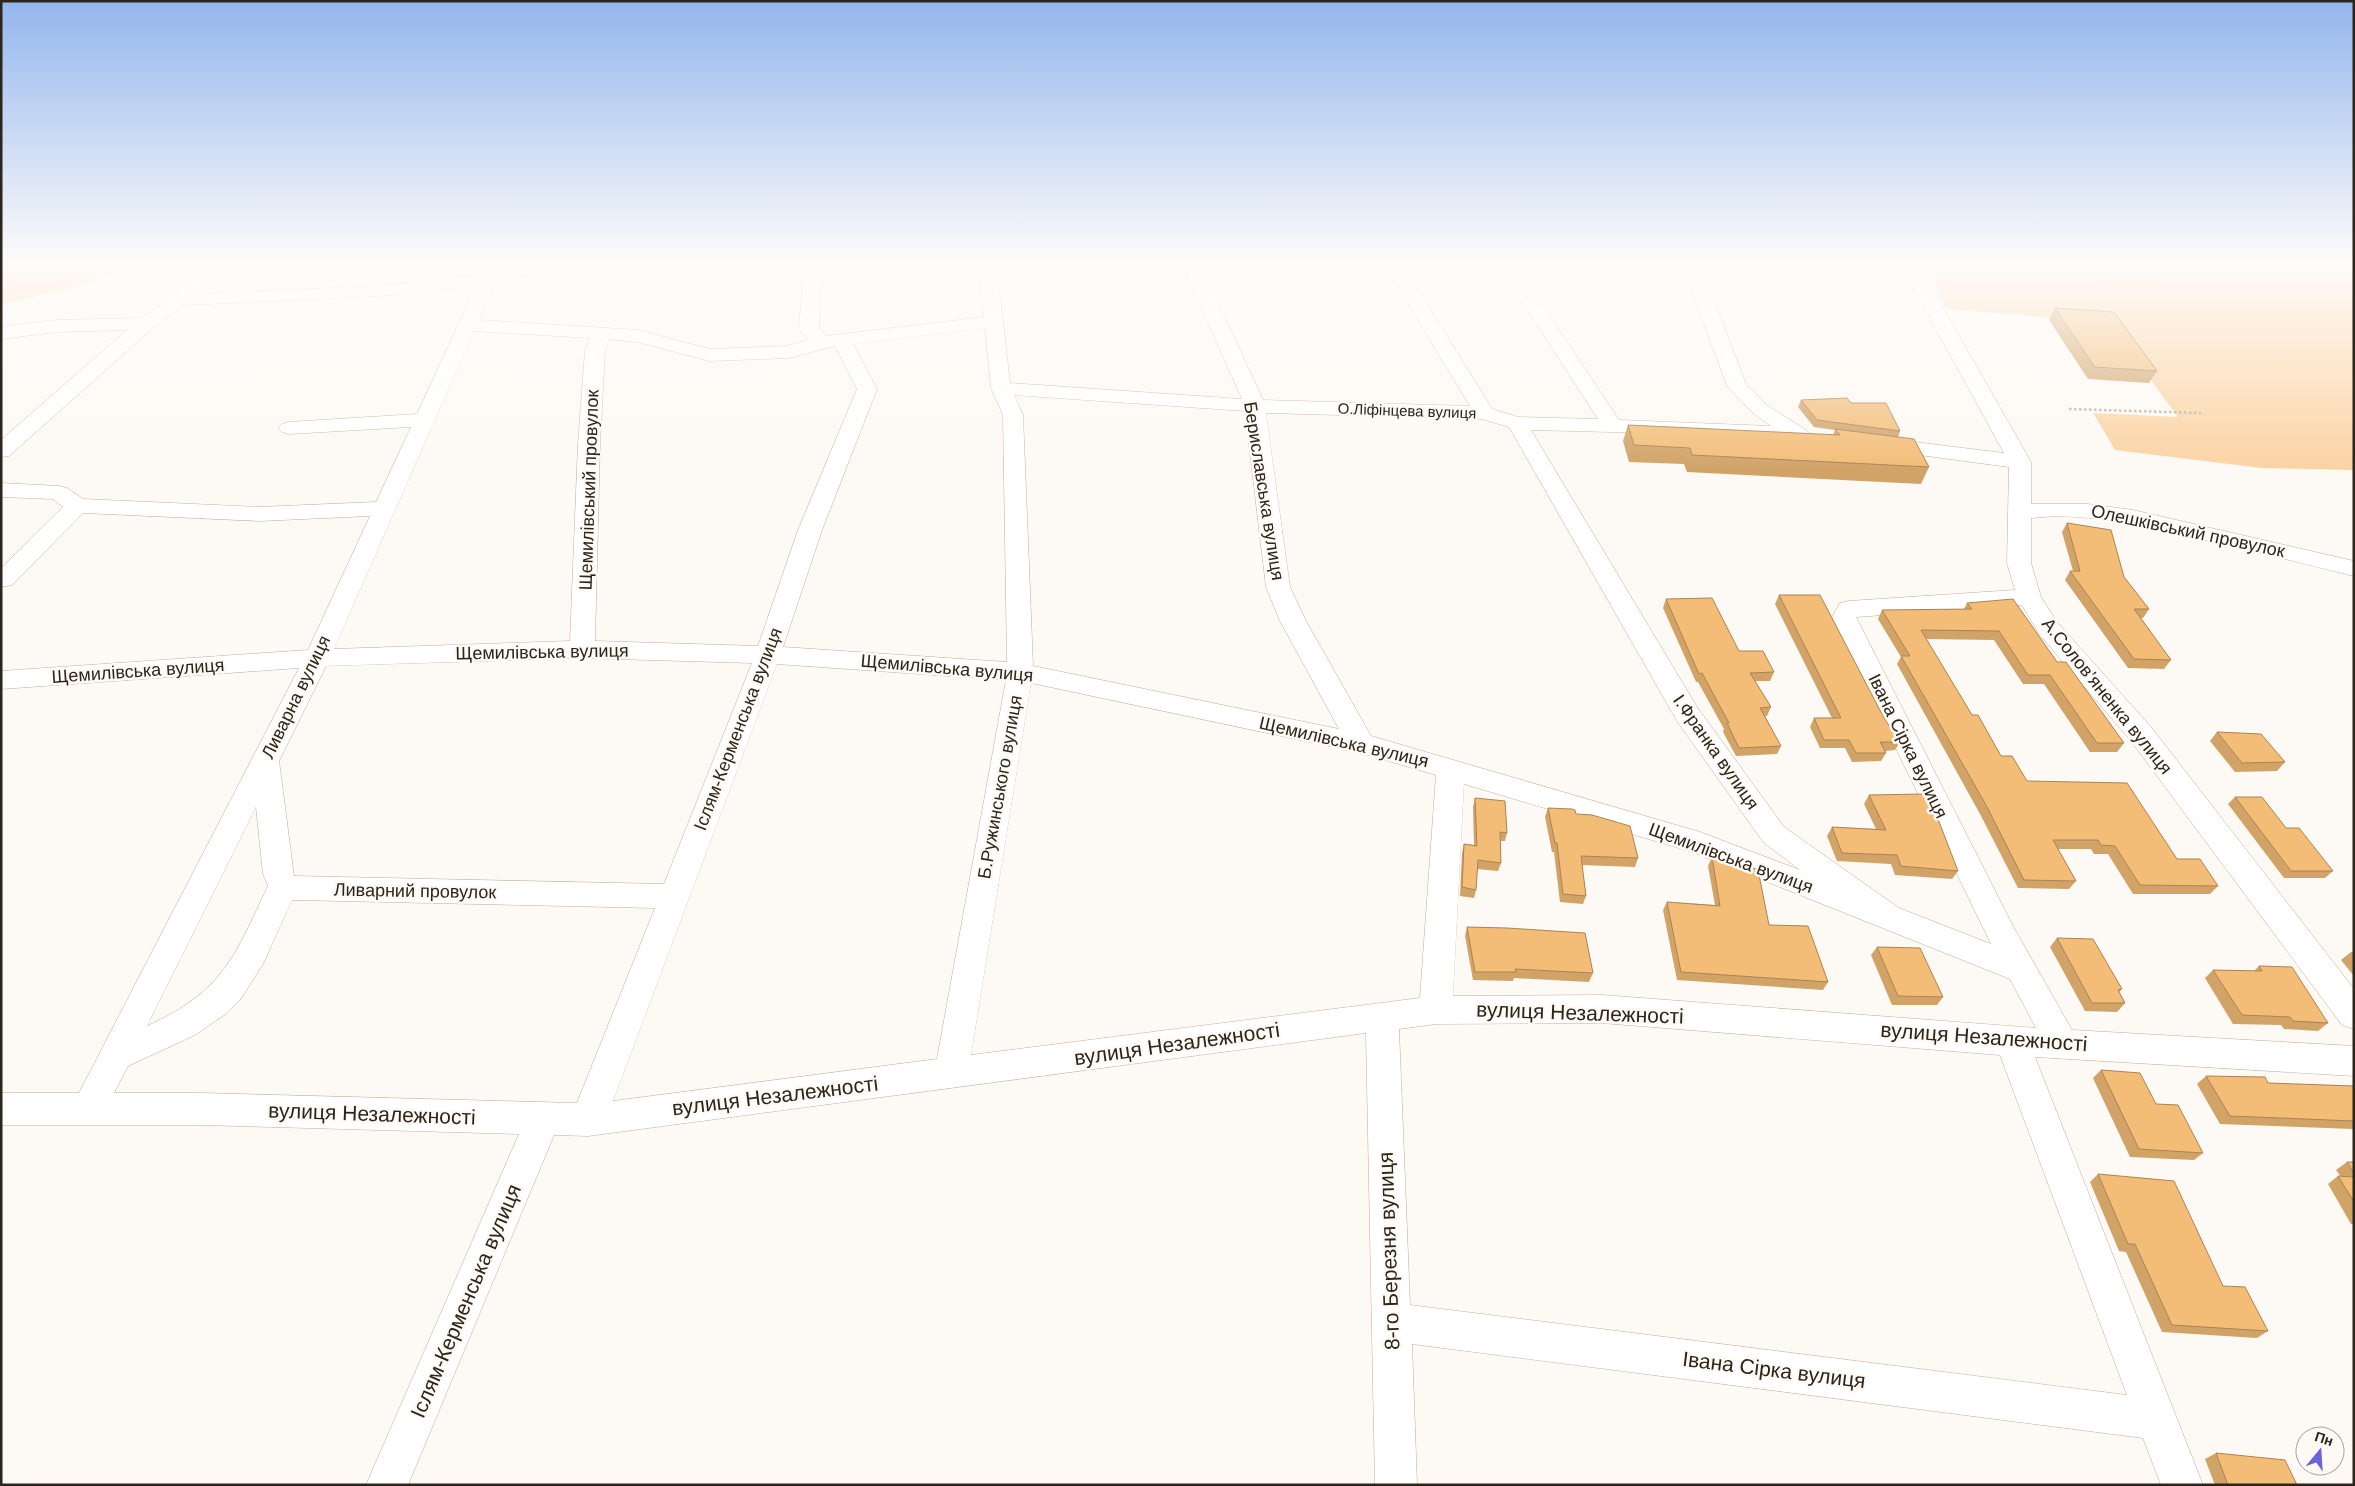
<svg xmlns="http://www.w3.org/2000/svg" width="2355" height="1486" font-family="Helvetica,sans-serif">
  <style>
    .green { fill: #fbd3a3 }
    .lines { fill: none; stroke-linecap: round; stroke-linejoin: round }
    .minor-casing { stroke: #c0ad96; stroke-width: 1 }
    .path { stroke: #b5b0aa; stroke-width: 2.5; stroke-dasharray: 2.5 2.5; stroke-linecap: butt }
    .minor { fill: #fff; fill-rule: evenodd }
    .wall { fill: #d1a367 }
    .building { fill: #f3bd78; stroke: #aa8454 }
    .labels { text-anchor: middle; stroke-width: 5; stroke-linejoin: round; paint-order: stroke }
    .far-street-label { font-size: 15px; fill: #2c251c; stroke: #fdf9f4 }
    .street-label { font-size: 18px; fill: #2c251c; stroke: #fdf9f4 }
    .near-street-label { font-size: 21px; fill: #2c251c; stroke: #fdf9f4 }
  </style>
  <rect width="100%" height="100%" fill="#fdf9f4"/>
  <g class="green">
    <polygon points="1,262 147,262 87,285 1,304"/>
    <polygon points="1924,262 2354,262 2354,470 2262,468 2115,450 2093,413 2178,417 2108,322 1946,309"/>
  </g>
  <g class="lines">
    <g class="minor-casing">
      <g id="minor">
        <path d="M200,262H224L221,266L213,269L193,294L380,286L488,274L535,262H563L560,266L495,283L479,320L638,330L710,349L787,346L808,340L799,329L802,291L808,262H826L820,291L819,328L826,336L984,317L978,262H996L1010,383L1242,399L1181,262H1199L1263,400L1470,406L1383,262H1401L1492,409L1518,417L1598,419L1512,286L1506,262H1524L1530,286L1619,420L1771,426L1754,414L1727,386L1681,262H1699L1746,384L1768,406L1806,430L1810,434L1806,438L1799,440L1733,435L1531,430L1697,707L1784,827L1899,908L1991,944L1832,617L1840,603L1849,601L2015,590L2007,563L2009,467L1882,450L1874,449L1871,444L1874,439L1882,438L2004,453L1899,262H1917L2031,462V504H2088L2133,510L2354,561V576C2298,562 2242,548 2186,536C2135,524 2084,512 2031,518V563L2041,597L2057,622L2151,727L2354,989V1029L2342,1025L2131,741L2039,634L2022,605L1856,617L2014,928L2072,1030L2354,1046V1076L2035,1057L2203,1485H2161L2143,1438L1412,1344L1417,1485H1375L1366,1033L588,1136L554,1135L408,1485H366L519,1134L202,1125H1V1093H79L299,668L1,689V671L308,650L370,516L259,521L83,513L12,585L1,587V568L63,507L53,499L1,497V483L59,486L67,488L83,499L259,507L376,502L411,427L289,434L282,432L278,428L282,424L289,422L417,414L476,286L380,296L184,305L154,327L9,456L1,457V440L127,330L56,332L1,339V327L56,320L142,318L172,296ZM985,328L991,388L1003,415L1007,662L783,647L822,530L877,389L853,344ZM474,331L590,338L585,351L578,444L570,641L334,649ZM609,339L637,342L710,361L789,358L835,346L857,389L798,530L758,646L595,641L600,444L605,351ZM1014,395L1245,411L1266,587L1280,621L1339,729L1033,666L1023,415ZM1266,413L1482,419L1509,427L1677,721L1764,843L1800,870L1700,832L1371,736L1306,621L1290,587ZM582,658L752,663L664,884L294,876L279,761L326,666ZM777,664L1006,680L937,1059L613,1101ZM1031,683L1361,753L1436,775L1420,998L971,1055ZM1464,784L1692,852L2010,979L2036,1028L1602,995L1453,996ZM256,807L263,874L268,886C234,957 224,991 147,1026ZM292,900H295L655,908L577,1103L202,1093H114L128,1066L195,1035L227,1013L240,1000L263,964ZM1602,1023L2000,1055L2127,1395L1410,1305L1399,1029L1436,1024Z"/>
        <path d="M2067,262L2140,264L2187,262L2183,268C2145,277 2108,275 2070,266Z"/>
      </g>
    </g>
    <polyline class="path" points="2069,409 2201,413"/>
    <use href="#minor" class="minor"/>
  </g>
  <g class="wall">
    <polygon points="2055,308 2157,371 2149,383 2088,379 2049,320"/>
    <polygon points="1801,400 1851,403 1900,431 1898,437 1929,467 1921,484 1687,472 1684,464 1629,462 1623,441 1628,425 1833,435 1835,430 1814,427 1798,407"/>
    <polygon points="2067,523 2124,577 2149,609 2143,618 2141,618 2171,660 2164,669 2128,668 2065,580 2070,571 2073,571 2062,532"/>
    <polygon points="1779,595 1900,742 1895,750 1885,751 1886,753 1881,761 1852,762 1845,748 1820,748 1810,727 1814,718 1832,718 1775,604"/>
    <polygon points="1666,599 1739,651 1774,672 1770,681 1755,681 1771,707 1767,716 1765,716 1781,746 1777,754 1736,756 1723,732 1724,729 1698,682 1696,682 1663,608"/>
    <polygon points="1967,603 2057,662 2124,743 2117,752 2090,752 2044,684 2023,684 1994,640 1926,639 1972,715 2001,756 2027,781 2177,859 2218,886 2210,894 2133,894 2108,854 2094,854 2091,849 2058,849 2076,881 2069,889 2018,888 1980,814 1897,664 1901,657 1878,619 1882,610 1964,609"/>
    <polygon points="2217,732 2285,762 2277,771 2235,772 2210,741"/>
    <polygon points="1869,795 1958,871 1952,879 1895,875 1891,864 1837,861 1827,836 1832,827 1876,829 1864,804"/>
    <polygon points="2235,797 2333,871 2325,878 2284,878 2228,804"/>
    <polygon points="1475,798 1507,833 1505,841 1500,841 1501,863 1498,871 1477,869 1476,890 1474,898 1460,896 1462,853 1464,844 1474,845 1473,807"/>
    <polygon points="1548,808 1576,814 1638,858 1635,867 1582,865 1586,896 1583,904 1560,902 1554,852 1552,852 1545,817"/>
    <polygon points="1712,857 1769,925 1828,982 1823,990 1677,980 1663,910 1667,902 1715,905 1708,866"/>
    <polygon points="1467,927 1593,973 1589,982 1514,978 1513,981 1473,980 1465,936"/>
    <polygon points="2057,938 2122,989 2119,992 2125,1003 2117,1012 2085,1011 2050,947"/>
    <polygon points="1877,947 1943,997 1937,1005 1892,1005 1871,955"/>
    <polygon points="2351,952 2354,952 2354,976 2341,960"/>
    <polygon points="2259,966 2328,1023 2318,1031 2284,1029 2281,1025 2233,1024 2205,978 2213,970 2254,971"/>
    <polygon points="2101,1070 2156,1104 2203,1153 2194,1160 2130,1157 2093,1078"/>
    <polygon points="2206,1076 2268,1083 2354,1086 2354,1129 2220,1124 2197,1084"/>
    <polygon points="2347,1162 2354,1162 2354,1224 2351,1224 2328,1184 2338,1176 2341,1177 2336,1170"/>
    <polygon points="2098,1174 2223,1286 2268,1331 2257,1338 2162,1332 2126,1252 2119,1251 2090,1182"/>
    <polygon points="2216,1453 2297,1485 2215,1485 2205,1459"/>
  </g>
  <g class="building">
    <polygon points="2055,308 2114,312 2157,371 2095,367"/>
    <polygon points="1847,398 1851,403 1886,403 1900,431 1817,420 1801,400"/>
    <polygon points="1628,425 1840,435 1835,429 1914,439 1929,467 1692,455 1690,448 1634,445"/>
    <polygon points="2067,523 2111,530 2124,577 2149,609 2134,609 2171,660 2134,659 2070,571 2080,571"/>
    <polygon points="1779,595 1820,595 1884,718 1900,742 1880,742 1886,753 1856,753 1849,740 1824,740 1814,718 1841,718"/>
    <polygon points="1712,598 1739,651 1763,651 1774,672 1750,673 1771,707 1760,708 1781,746 1739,748 1727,723 1729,723 1702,673 1699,674 1666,599"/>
    <polygon points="2013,599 2057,662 2066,662 2124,743 2097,743 2050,675 2028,675 1999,631 1921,630 1972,715 1978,715 2001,756 2012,756 2027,781 2127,783 2177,859 2200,859 2218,886 2140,885 2115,846 2101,845 2098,840 2053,840 2076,881 2024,880 1986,805 1901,656 1910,656 1882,610 1972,609 1967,603"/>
    <polygon points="2217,732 2261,734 2285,762 2242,763"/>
    <polygon points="1924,794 1938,819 1958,871 1901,866 1897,855 1842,853 1832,827 1886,830 1869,795"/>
    <polygon points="2235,797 2262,797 2286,828 2299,828 2333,871 2291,871"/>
    <polygon points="1475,798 1505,801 1507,833 1500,832 1501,863 1478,860 1476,890 1462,887 1464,844 1477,846"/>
    <polygon points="1548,808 1572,809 1575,810 1576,814 1592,815 1630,826 1638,858 1581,856 1586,896 1563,894 1557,843 1555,843"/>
    <polygon points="1712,857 1732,860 1758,870 1769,925 1808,926 1828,982 1681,972 1667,902 1720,906"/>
    <polygon points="1467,927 1507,928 1585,933 1593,973 1515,969 1516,972 1475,972"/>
    <polygon points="2057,938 2093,939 2122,989 2118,990 2125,1003 2092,1003"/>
    <polygon points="1877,947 1920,948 1943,997 1898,996"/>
    <polygon points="2259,966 2292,967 2328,1023 2293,1021 2290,1017 2242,1015 2213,970 2262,971"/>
    <polygon points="2101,1070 2140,1073 2156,1104 2178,1105 2203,1153 2139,1149"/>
    <polygon points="2206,1076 2265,1077 2268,1083 2354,1086 2354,1121 2230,1116"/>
    <polygon points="2347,1162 2354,1162 2354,1173"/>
    <polygon points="2098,1174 2174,1181 2223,1286 2245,1287 2268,1331 2172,1325 2135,1244 2128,1244"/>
    <polygon points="2338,1176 2354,1177 2354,1202"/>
    <polygon points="2216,1453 2285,1460 2297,1485 2228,1485"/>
  </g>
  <linearGradient id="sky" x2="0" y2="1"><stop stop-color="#93b6ed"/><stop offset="0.56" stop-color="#fefcfa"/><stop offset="1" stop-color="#fefcfa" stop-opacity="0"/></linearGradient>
  <rect width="2355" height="470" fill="url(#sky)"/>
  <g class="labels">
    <g class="far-street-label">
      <text transform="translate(1407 411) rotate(2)" y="5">О.Ліфінцева вулиця</text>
    </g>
    <g class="street-label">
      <text transform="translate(589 490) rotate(-88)" y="6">Щемилівський провулок</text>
      <text transform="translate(1264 491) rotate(81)" y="6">Бериславська вулиця</text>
      <text transform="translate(2188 531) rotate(12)" y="6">Олешківський провулок</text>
      <text transform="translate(542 652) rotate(-1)" y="6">Щемилівська вулиця</text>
      <text transform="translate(947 668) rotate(5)" y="6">Щемилівська вулиця</text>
      <text transform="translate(138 671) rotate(-4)" y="6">Щемилівська вулиця</text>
      <text transform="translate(2107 696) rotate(51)" y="6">А.Солов’яненка вулиця</text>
      <text transform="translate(296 697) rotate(-64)" y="6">Ливарна вулиця</text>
      <text transform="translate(738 729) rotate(-69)" y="6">Іслям-Керменська вулиця</text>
      <text transform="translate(1344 742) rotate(13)" y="6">Щемилівська вулиця</text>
      <text transform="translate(1908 746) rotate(64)" y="6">Івана Сірка вулиця</text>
      <text transform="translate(1716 752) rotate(55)" y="6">І.Франка вулиця</text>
      <text transform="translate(1000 787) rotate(-80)" y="6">Б.Ружинського вулиця</text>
      <text transform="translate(1731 858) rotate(20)" y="6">Щемилівська вулиця</text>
      <text transform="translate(415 891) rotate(1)" y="6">Ливарний провулок</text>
    </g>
    <g class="near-street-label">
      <text transform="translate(1580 1013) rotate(2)" y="7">вулиця Незалежності</text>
      <text transform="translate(1984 1037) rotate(4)" y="7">вулиця Незалежності</text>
      <text transform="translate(1177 1044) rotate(-8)" y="7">вулиця Незалежності</text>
      <text transform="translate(775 1096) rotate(-7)" y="7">вулиця Незалежності</text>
      <text transform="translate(372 1114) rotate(2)" y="7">вулиця Незалежності</text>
      <text transform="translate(1389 1251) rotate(-92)" y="7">8-го Березня вулиця</text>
      <text transform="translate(466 1301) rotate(-67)" y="7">Іслям-Керменська вулиця</text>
      <text transform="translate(1774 1370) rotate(7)" y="7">Івана Сірка вулиця</text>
    </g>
  </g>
  <rect width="2355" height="1486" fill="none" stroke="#2c251c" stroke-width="5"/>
  <g transform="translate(2320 1451) rotate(18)"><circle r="24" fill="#fdf9f4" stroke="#a9a49e"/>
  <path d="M0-4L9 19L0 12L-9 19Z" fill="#6c63dd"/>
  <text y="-8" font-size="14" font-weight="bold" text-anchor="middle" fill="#2c251c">Пн</text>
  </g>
</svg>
